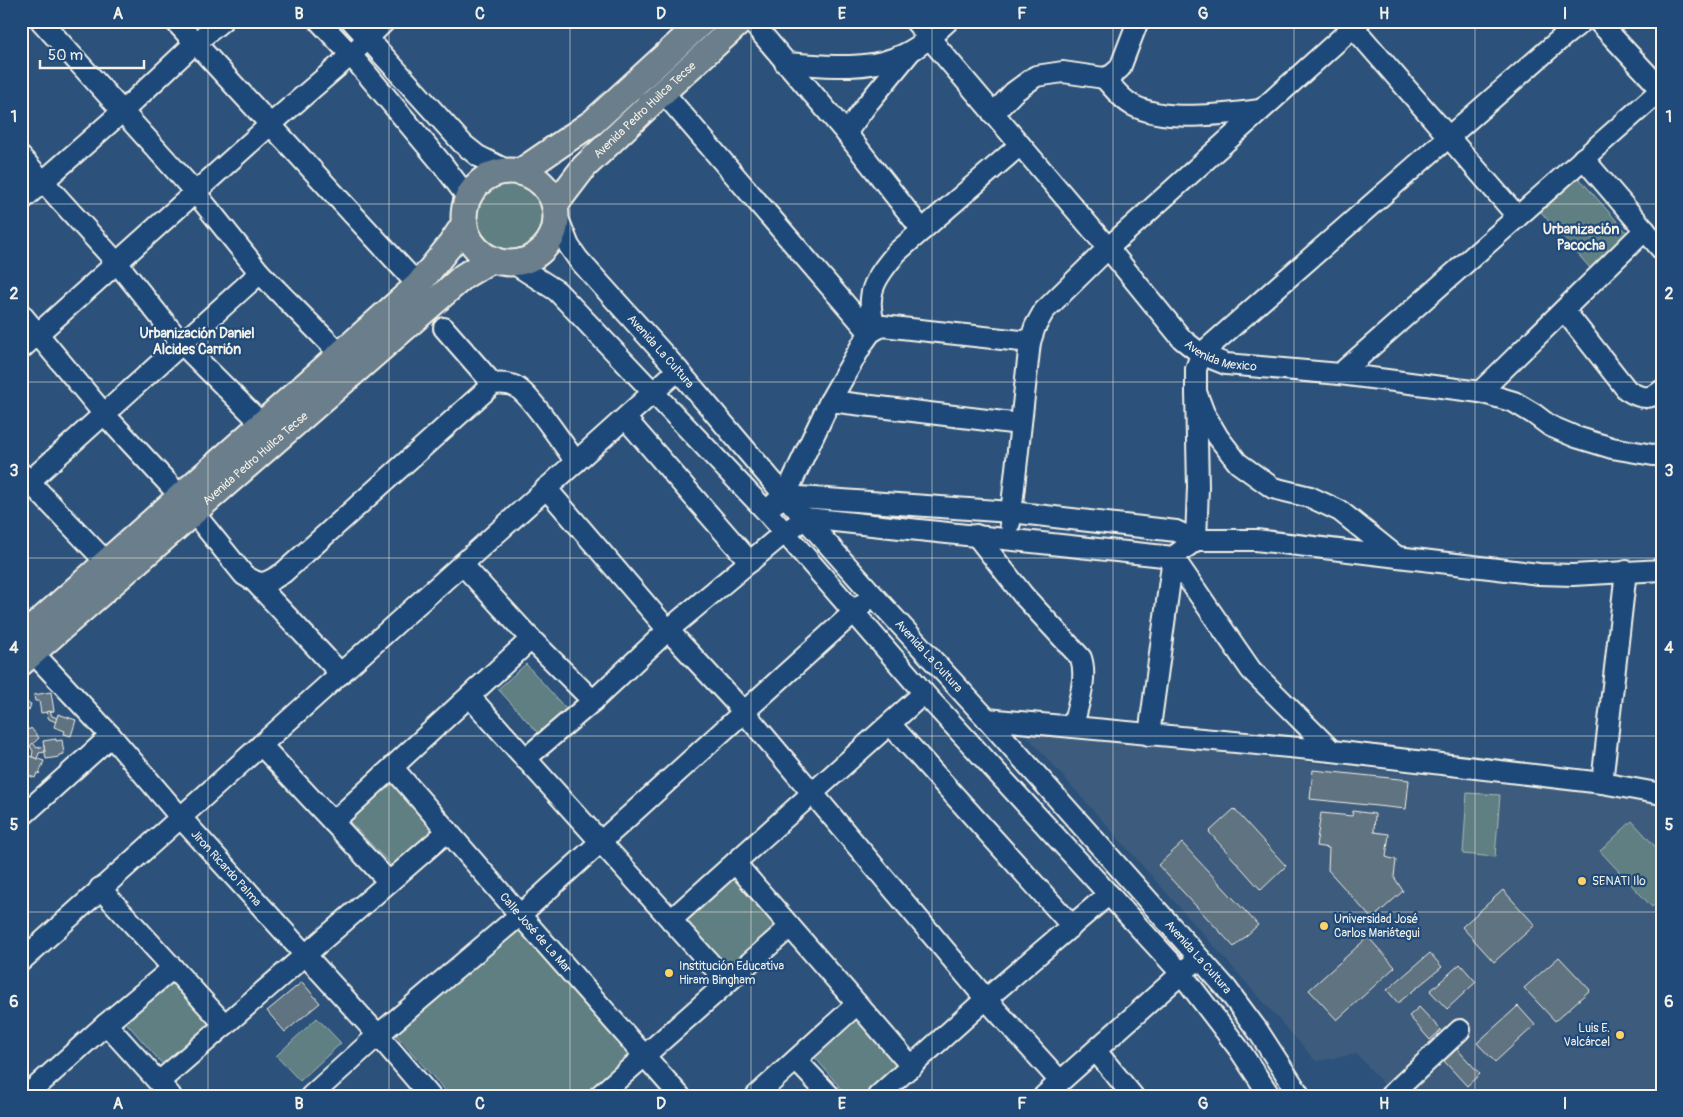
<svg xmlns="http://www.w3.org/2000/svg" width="1683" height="1117" font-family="Pangolin,sans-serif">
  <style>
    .built { fill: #3c5c7d }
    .green { fill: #5f7f83; stroke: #aab8b6 }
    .building { fill: #607381; stroke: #f4f1e8 }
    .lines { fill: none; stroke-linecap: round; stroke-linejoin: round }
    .minor-casing { stroke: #f4f1e8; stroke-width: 24 }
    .major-casing { stroke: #f4f1e8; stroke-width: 29 }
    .minor { stroke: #1f4a7a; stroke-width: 20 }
    .major { stroke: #6b7e8b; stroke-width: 25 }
    .grid { fill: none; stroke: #f4f1e8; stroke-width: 1; stroke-opacity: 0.55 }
    .poi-dot { fill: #ffd166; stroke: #1f4a7a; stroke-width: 2 }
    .labels { text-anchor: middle; stroke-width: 4.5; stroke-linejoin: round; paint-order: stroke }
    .street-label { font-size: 12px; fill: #f4f1e8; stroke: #1f4a7a }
    .poi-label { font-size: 12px; fill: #f4f1e8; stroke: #1f4a7a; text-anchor: start }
    .neighbourhood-label { font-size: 14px; font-weight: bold; fill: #f4f1e8; stroke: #1f4a7a }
    .neatline { fill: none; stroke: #f4f1e8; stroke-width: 2 }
    .grid-label { font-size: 16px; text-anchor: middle; font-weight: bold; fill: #f4f1e8 }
  </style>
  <rect width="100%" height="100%" fill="#2c527b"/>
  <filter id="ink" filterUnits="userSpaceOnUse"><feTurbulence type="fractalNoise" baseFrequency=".02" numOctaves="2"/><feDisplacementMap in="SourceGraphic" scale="10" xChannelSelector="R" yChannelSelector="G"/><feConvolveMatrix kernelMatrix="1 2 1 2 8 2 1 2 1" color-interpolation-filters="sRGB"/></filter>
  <g filter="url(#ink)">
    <polygon class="built" points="1022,730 1662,802 1662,960 1654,967 1662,975 1662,1096 1394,1096 1357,1054 1316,1061"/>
    <g class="green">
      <polygon points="1579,178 1629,235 1590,268 1540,211"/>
      <circle cx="511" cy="216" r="36"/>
      <polygon points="526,664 566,709 538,733 498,689"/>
      <polygon points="398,774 443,826 395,869 348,820"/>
      <polygon points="1467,793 1500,795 1495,857 1463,854"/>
      <polygon points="1632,821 1662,854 1662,898 1652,907 1600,851"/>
      <polygon points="741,869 786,924 732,971 685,919"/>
      <polygon points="524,922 635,1049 583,1096 450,1096 395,1034"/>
      <polygon points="177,975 220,1021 165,1067 123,1019"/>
      <polygon points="862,1011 909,1062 870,1096 847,1096 813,1055"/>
      <polygon points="317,1018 341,1043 300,1081 276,1056"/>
    </g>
    <g class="building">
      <polygon points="51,692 54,711 41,713 39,701 35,701 34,695"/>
      <polygon points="21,701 31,704 29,710 25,709 22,720"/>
      <polygon points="50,711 52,716 57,718 56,722 49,719 46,712"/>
      <polygon points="58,714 76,720 71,736 64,734 65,731 54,727"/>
      <polygon points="25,725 29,730 31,728 39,738 26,750 21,745 21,729"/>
      <polygon points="56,739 56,741 62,740 64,754 59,755 59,757 46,759 43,741"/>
      <polygon points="33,743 37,748 44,746 45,752 39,753 37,759 32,757 33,751 30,746"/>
      <polygon points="26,755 44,761 39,774 37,773 35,778 22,773 24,768 22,767"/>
      <polygon points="1313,770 1409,780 1406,809 1310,799"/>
      <polygon points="1234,809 1286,866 1261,890 1209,832"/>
      <polygon points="1353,811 1375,814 1374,832 1389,834 1386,857 1396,860 1394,877 1403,891 1372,919 1328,870 1329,848 1316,846 1321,813 1352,816"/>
      <polygon points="1182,843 1258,925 1234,947 1158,865"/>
      <polygon points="1503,890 1535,925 1494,962 1462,927"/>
      <polygon points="1368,937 1395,967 1337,1020 1309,990"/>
      <polygon points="1430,953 1442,967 1398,1003 1387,990"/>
      <polygon points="1559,957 1590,990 1555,1021 1524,988"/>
      <polygon points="1460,964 1476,982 1447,1009 1430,991"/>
      <polygon points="302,982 320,1003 285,1032 267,1011"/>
      <polygon points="1518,1006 1535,1025 1495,1062 1477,1043"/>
      <polygon points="1419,1007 1441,1030 1430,1040 1409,1016"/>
      <polygon points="1457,1049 1480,1074 1467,1086 1444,1061"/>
    </g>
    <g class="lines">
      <g class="minor-casing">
        <g id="minor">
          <polyline points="41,21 195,192 260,273 351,365"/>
          <polyline points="175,21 418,285"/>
          <polyline points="319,21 351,55 443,165 468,198"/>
          <polyline points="352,21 463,144 478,156 508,171"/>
          <polyline points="751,21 846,133 922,230"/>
          <path id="s1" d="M915,21L1108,248L1182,339L1201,354L1226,364L1340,374L1480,392L1514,402L1534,414L1550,426L1576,437L1612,448L1653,455L1662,454"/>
          <polyline points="1348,21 1517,216"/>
          <polyline points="1598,21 1662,90"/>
          <path d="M785,63C820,65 862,71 895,58C916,51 932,36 948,21"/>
          <path d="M1104,78C1112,86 1121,99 1132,105C1166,123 1223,114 1261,110"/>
          <polyline points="663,92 870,333"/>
          <polyline points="993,114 1014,92 1036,76 1063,72 1104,78 1112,75 1120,68 1138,21"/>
          <polyline points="846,133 868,103 910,52"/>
          <polyline points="21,157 117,263 182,344 262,424"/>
          <polyline points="1583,158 1662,250"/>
          <polyline points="21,201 123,111 195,43 222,21"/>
          <path id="s2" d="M557,216L569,246L578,259L678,370L785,496L873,595L987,719L1226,988L1258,1031L1300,1096"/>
          <polyline points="513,263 557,291 765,510 924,693 1181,973 1239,1049 1270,1096"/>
          <path d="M1564,310L1627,390C1639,398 1650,401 1662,390"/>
          <path d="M21,314L104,414L181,497L244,575C262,587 265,584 283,573L493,384C502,383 509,383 516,387C530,394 565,447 576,462"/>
          <polyline points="444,328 493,384"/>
          <path d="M876,329C863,294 875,279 897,252L1020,145"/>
          <polyline points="21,349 271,124 351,55 385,21"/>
          <polyline points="1340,374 1662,89"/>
          <polyline points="1480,392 1645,230"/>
          <polyline points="830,401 1020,424"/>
          <polyline points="626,419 750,562"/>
          <polyline points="21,473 107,563"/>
          <polyline points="546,488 668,630 744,712 986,999 1060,1081"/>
          <polyline points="21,489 260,273"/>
          <polyline points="785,496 1011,512 1176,531 1196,540 1256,540 1539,574 1573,575 1662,570"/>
          <polyline points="775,503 785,496 830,401 863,343 870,333 876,329 883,326 1030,342"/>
          <polyline points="1010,523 1030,342 1035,327 1044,311 1108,248 1360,21"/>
          <path d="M976,535L1023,595L1081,658C1088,679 1077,706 1073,727"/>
          <polyline points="1396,556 1340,511 1310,497 1273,488 1238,463 1218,437 1204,413 1196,392 1196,369 1201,354 1565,35 1583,21"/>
          <polyline points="1173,557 1251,670 1332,751"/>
          <polyline points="462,564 531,639 593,701"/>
          <polyline points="255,582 341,674"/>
          <path id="s3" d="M23,642L111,736L181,818L378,1035L430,1096"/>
          <polyline points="470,697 727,982"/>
          <polyline points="987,719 1332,751 1602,783 1662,794"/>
          <polyline points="890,724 1072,926"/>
          <polyline points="1149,735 1173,557"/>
          <polyline points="261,745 389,882"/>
          <polyline points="525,759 593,701 668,630 784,533 806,518 1173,557 1196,540 1198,487 1196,392"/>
          <path id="s4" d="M393,768L520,915L680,1096"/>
          <polyline points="1602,783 1626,571"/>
          <polyline points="21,817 111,736"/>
          <polyline points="333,822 531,639"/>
          <polyline points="735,863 912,1067"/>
          <polyline points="100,888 225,1025"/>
          <polyline points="671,920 924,693"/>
          <polyline points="21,961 678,370"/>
          <polyline points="106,1024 171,1096"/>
          <polyline points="1096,1051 1133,1096"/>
          <polyline points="796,1060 830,1096"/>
          <polyline points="159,1082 448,831"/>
          <polyline points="26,1096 106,1024 173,968"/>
          <polyline points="311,1096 378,1035 520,915 864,603"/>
          <polyline points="599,1096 790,927"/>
          <polyline points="756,1096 857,1004"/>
          <polyline points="878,1096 986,999 1109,894"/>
          <polyline points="1044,1096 1191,965"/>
          <polyline points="1390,1096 1460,1030"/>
        </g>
      </g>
      <g class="major-casing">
        <g id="major">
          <circle cx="510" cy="217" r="46"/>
          <polyline points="520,172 593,122 703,21"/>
          <path id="s5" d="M555,205L584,167L663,92L741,21"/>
          <polyline points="21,638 418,285 451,244 465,223"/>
          <path id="s6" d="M21,663L464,276L492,259"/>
        </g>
      </g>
      <use href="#minor" class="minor"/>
      <use href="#major" class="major"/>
    </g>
  </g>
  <path class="grid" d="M208,21V1096M389,21V1096M570,21V1096M751,21V1096M932,21V1096M1113,21V1096M1294,21V1096M1475,21V1096M21,204H1662M21,382H1662M21,558H1662M21,736H1662M21,912H1662"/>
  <g class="poi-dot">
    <circle cx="1582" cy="881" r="5"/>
    <circle cx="1324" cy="926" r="5"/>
    <circle cx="669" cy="973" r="5"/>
    <circle cx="1620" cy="1035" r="5"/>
  </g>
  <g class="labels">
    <g class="street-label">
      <text dy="4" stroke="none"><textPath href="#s5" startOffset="131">Avenida Pedro Huilca Tecse</textPath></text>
      <text dy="4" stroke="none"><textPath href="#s2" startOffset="172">Avenida La Cultura</textPath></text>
      <text dy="4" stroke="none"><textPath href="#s1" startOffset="459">Avenida Mexico</textPath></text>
      <text dy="4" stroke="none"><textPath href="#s6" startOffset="311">Avenida Pedro Huilca Tecse</textPath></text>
      <text dy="4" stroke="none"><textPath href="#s2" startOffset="578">Avenida La Cultura</textPath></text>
      <text dy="4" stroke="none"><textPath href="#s3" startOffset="304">Jiron Ricardo Palma</textPath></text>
      <text dy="4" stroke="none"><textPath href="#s4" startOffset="218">Calle José de La Mar</textPath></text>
      <text dy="4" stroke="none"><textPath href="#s2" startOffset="982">Avenida La Cultura</textPath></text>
    </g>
    <g class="poi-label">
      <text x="1592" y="885">SENATI Ilo</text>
      <text x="1334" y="923">Universidad José<tspan x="1334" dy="14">Carlos Mariátegui</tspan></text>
      <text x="679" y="970">Institución Educativa<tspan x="679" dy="14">Hiram Bingham</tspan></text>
      <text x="1610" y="1032" text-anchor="end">Luis E.<tspan x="1610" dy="14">Valcárcel</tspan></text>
    </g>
    <g class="neighbourhood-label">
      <text x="1581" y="234">Urbanización<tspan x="1581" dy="16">Pacocha</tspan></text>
      <text x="197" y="338">Urbanización Daniel<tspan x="197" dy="16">Alcides Carrión</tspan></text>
    </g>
  </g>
  <rect width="1683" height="1117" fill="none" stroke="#1f4a7a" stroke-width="55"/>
  <path d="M40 60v8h104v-8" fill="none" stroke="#f4f1e8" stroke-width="2.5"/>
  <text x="48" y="60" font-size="15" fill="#f4f1e8" stroke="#1f4a7a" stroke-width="4" paint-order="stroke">50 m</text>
  <rect x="28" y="28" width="1628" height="1062" class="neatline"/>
  <g class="grid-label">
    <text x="118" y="19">A</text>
    <text x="299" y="19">B</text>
    <text x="480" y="19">C</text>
    <text x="661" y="19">D</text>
    <text x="842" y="19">E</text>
    <text x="1022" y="19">F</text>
    <text x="1203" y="19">G</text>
    <text x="1384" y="19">H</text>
    <text x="1565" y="19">I</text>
    <text x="14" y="122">1</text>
    <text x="1669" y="122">1</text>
    <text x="14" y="299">2</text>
    <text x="1669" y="299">2</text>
    <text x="14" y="476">3</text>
    <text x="1669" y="476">3</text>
    <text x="14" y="653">4</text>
    <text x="1669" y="653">4</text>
    <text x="14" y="830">5</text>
    <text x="1669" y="830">5</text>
    <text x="14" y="1007">6</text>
    <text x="1669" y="1007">6</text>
    <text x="118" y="1109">A</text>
    <text x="299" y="1109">B</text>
    <text x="480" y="1109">C</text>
    <text x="661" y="1109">D</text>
    <text x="842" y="1109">E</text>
    <text x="1022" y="1109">F</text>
    <text x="1203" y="1109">G</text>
    <text x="1384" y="1109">H</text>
    <text x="1565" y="1109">I</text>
  </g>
</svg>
